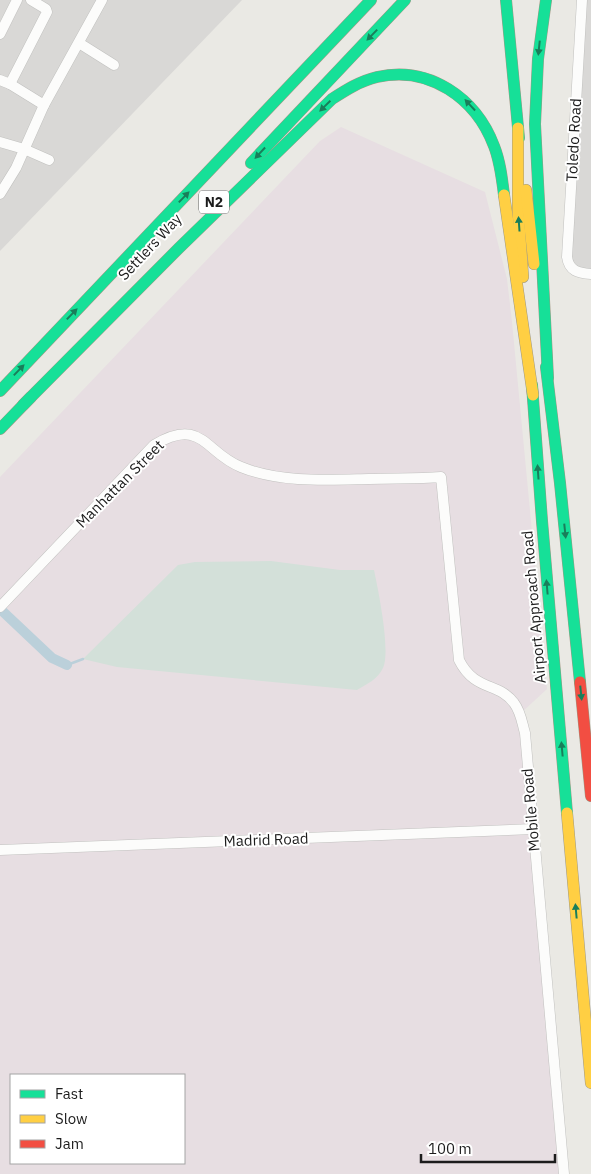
<svg xmlns="http://www.w3.org/2000/svg" width="591" height="1174" font-family="'IBM Plex Sans',sans-serif">
  <style>
    .residential { fill: #d9d8d6 }
    .industrial { fill: #e7dee2; fill-rule: evenodd }
    .wetland { fill: #d3e0d9 }
    .lines { fill: none; stroke-linecap: round; stroke-linejoin: round }
    .stream { stroke: #bbd0da; stroke-width: 2.5 }
    .canal { stroke: #bbd0da; stroke-width: 10 }
    .street-casing { stroke: #c1c1bf; stroke-width: 11 }
    .fast-casing { stroke: #9e9884; stroke-width: 12 }
    .slow-casing { stroke: #9e9884; stroke-width: 12 }
    .jam-casing { stroke: #9e9884; stroke-width: 12 }
    .street { stroke: #fcfcfb; stroke-width: 10 }
    .fast { stroke: #16e098; stroke-width: 11 }
    .slow { stroke: #ffcf43; stroke-width: 11 }
    .jam { stroke: #f24e42; stroke-width: 11 }
    .oneway { fill: #197e5a }
    .labels { text-anchor: middle; stroke-width: 4; stroke-linejoin: round; paint-order: stroke }
    .shield { fill: #fff; stroke: #606060; stroke-width: 1 }
    .shield-label { font-size: 14px; font-weight: bold; fill: #1c1c1c }
    .street-label { font-size: 15px; fill: #1c1c1c; stroke: #fff }
  </style>
  <rect width="100%" height="100%" fill="#eae9e4"/>
  <g class="residential">
    <polygon points="0,0 242,0 0,251"/>
    <polygon points="582,0 591,0 591,276 569,270"/>
  </g>
  <path class="industrial" d="M341,127L485,192L507,279L512,322L547,689L520,714L563,1174H0V477L320,141ZM11,1075H184V1163H11Z"/>
  <path class="wetland" d="M271,561L340,570H374C378,589 391,651 383,668C378,679 367,684 357,690L117,667L83,659L178,565L195,562Z"/>
  <g class="lines">
    <polyline class="stream" points="67,665 83,659"/>
    <polyline class="canal" points="0,609 52,658 67,665"/>
    <g class="street-casing">
      <g id="street">
        <path d="M582,0L567,257C569,271 578,273 591,274"/>
        <polyline points="0,34 17,0"/>
        <polyline points="79,43 114,65"/>
        <polyline points="0,80 10,84 47,12 46,9 31,0"/>
        <polyline points="10,84 44,105"/>
        <polyline points="0,142 24,149 49,160"/>
        <polyline points="0,194 16,168 44,105 102,0"/>
        <path d="M0,607L154,445C202,416 205,453 241,467C280,483 327,480 369,479C393,478 417,479 441,477L459,660C475,692 499,682 514,703C521,712 522,723 525,733L564,1174"/>
        <polyline points="0,850 533,829"/>
      </g>
    </g>
    <g class="fast-casing">
      <g id="fast">
        <polyline points="506,0 519,138"/>
        <polyline points="546,0 538,59 535,124 548,378"/>
        <polyline points="251,163 405,0"/>
        <polyline points="546,367 560,483 580,682"/>
        <polyline points="532,385 542,521 567,813"/>
        <polyline points="0,391 371,0"/>
        <path d="M23,405L179,248L332,99C346,90 360,81 377,77C429,65 476,98 494,146C500,161 502,178 504,195"/>
        <polyline points="0,429 31,397"/>
      </g>
    </g>
    <g class="slow-casing">
      <g id="slow">
        <polyline points="518,128 518,211 523,277"/>
        <polyline points="526,190 534,264"/>
        <polyline points="504,195 533,395"/>
        <polyline points="567,813 591,1083"/>
      </g>
    </g>
    <g class="jam-casing">
      <polyline id="jam" points="580,682 591,796"/>
    </g>
    <use href="#street" class="street"/>
    <use href="#fast" class="fast"/>
    <use href="#slow" class="slow"/>
    <use href="#jam" class="jam"/>
  </g>
  <defs><path id="oneway-solid" d="M-6-.8H1V-3.2L6.5 0L1 3.2V.8H-6Z" transform="scale(1.25)"/></defs>
  <g class="oneway">
    <use href="#oneway-solid" transform="translate(372 35) rotate(134)"/>
    <use href="#oneway-solid" transform="translate(539 48) rotate(96)"/>
    <use href="#oneway-solid" transform="translate(470 105) rotate(-133)"/>
    <use href="#oneway-solid" transform="translate(325 106) rotate(136)"/>
    <use href="#oneway-solid" transform="translate(260 153) rotate(133)"/>
    <use href="#oneway-solid" transform="translate(184 197) rotate(-46)"/>
    <use href="#oneway-solid" transform="translate(519 224) rotate(-94)"/>
    <use href="#oneway-solid" transform="translate(72 314) rotate(-46)"/>
    <use href="#oneway-solid" transform="translate(19 370) rotate(-46)"/>
    <use href="#oneway-solid" transform="translate(538 472) rotate(-94)"/>
    <use href="#oneway-solid" transform="translate(565 531) rotate(84)"/>
    <use href="#oneway-solid" transform="translate(547 587) rotate(-95)"/>
    <use href="#oneway-solid" transform="translate(581 693) rotate(84)"/>
    <use href="#oneway-solid" transform="translate(562 749) rotate(-95)"/>
    <use href="#oneway-solid" transform="translate(576 911) rotate(-95)"/>
  </g>
  <g class="labels">
    <rect class="shield" x="199" y="190.5" width="30" height="23" rx="4"/>
    <g class="shield-label">
      <text x="214" y="207">N2</text>
    </g>
    <g class="street-label">
      <text transform="translate(574 140) rotate(-87)" y="5">Toledo Road</text>
      <text transform="translate(150 247) rotate(-47)" y="5">Settlers Way</text>
      <text transform="translate(120 484) rotate(-45)" y="5">Manhattan Street</text>
      <text transform="translate(534 607) rotate(-95)" y="5">Airport Approach Road</text>
      <text transform="translate(531 810) rotate(-95)" y="5">Mobile Road</text>
      <text transform="translate(266 840) rotate(-2)" y="5">Madrid Road</text>
    </g>
  </g>
  <rect x="10" y="1074" width="175" height="90" fill="#ffffff" stroke="#a4a4a4"/>
  <rect x="20" y="1090" width="25" height="8" fill="#16e098" stroke="#a4a4a4"/>
  <text x="55" y="1099" font-size="15" fill="#1c1c1c">Fast</text>
  <rect x="20" y="1115" width="25" height="8" fill="#ffcf43" stroke="#a4a4a4"/>
  <text x="55" y="1124" font-size="15" fill="#1c1c1c">Slow</text>
  <rect x="20" y="1140" width="25" height="8" fill="#f24e42" stroke="#a4a4a4"/>
  <text x="55" y="1149" font-size="15" fill="#1c1c1c">Jam</text>
  <path d="M421 1154v8h134v-8" fill="none" stroke="#1c1c1c" stroke-width="2.5"/>
  <text x="428" y="1154" font-size="15" fill="#1c1c1c" stroke="#ffffff" stroke-width="4" paint-order="stroke">100 m</text>
</svg>
